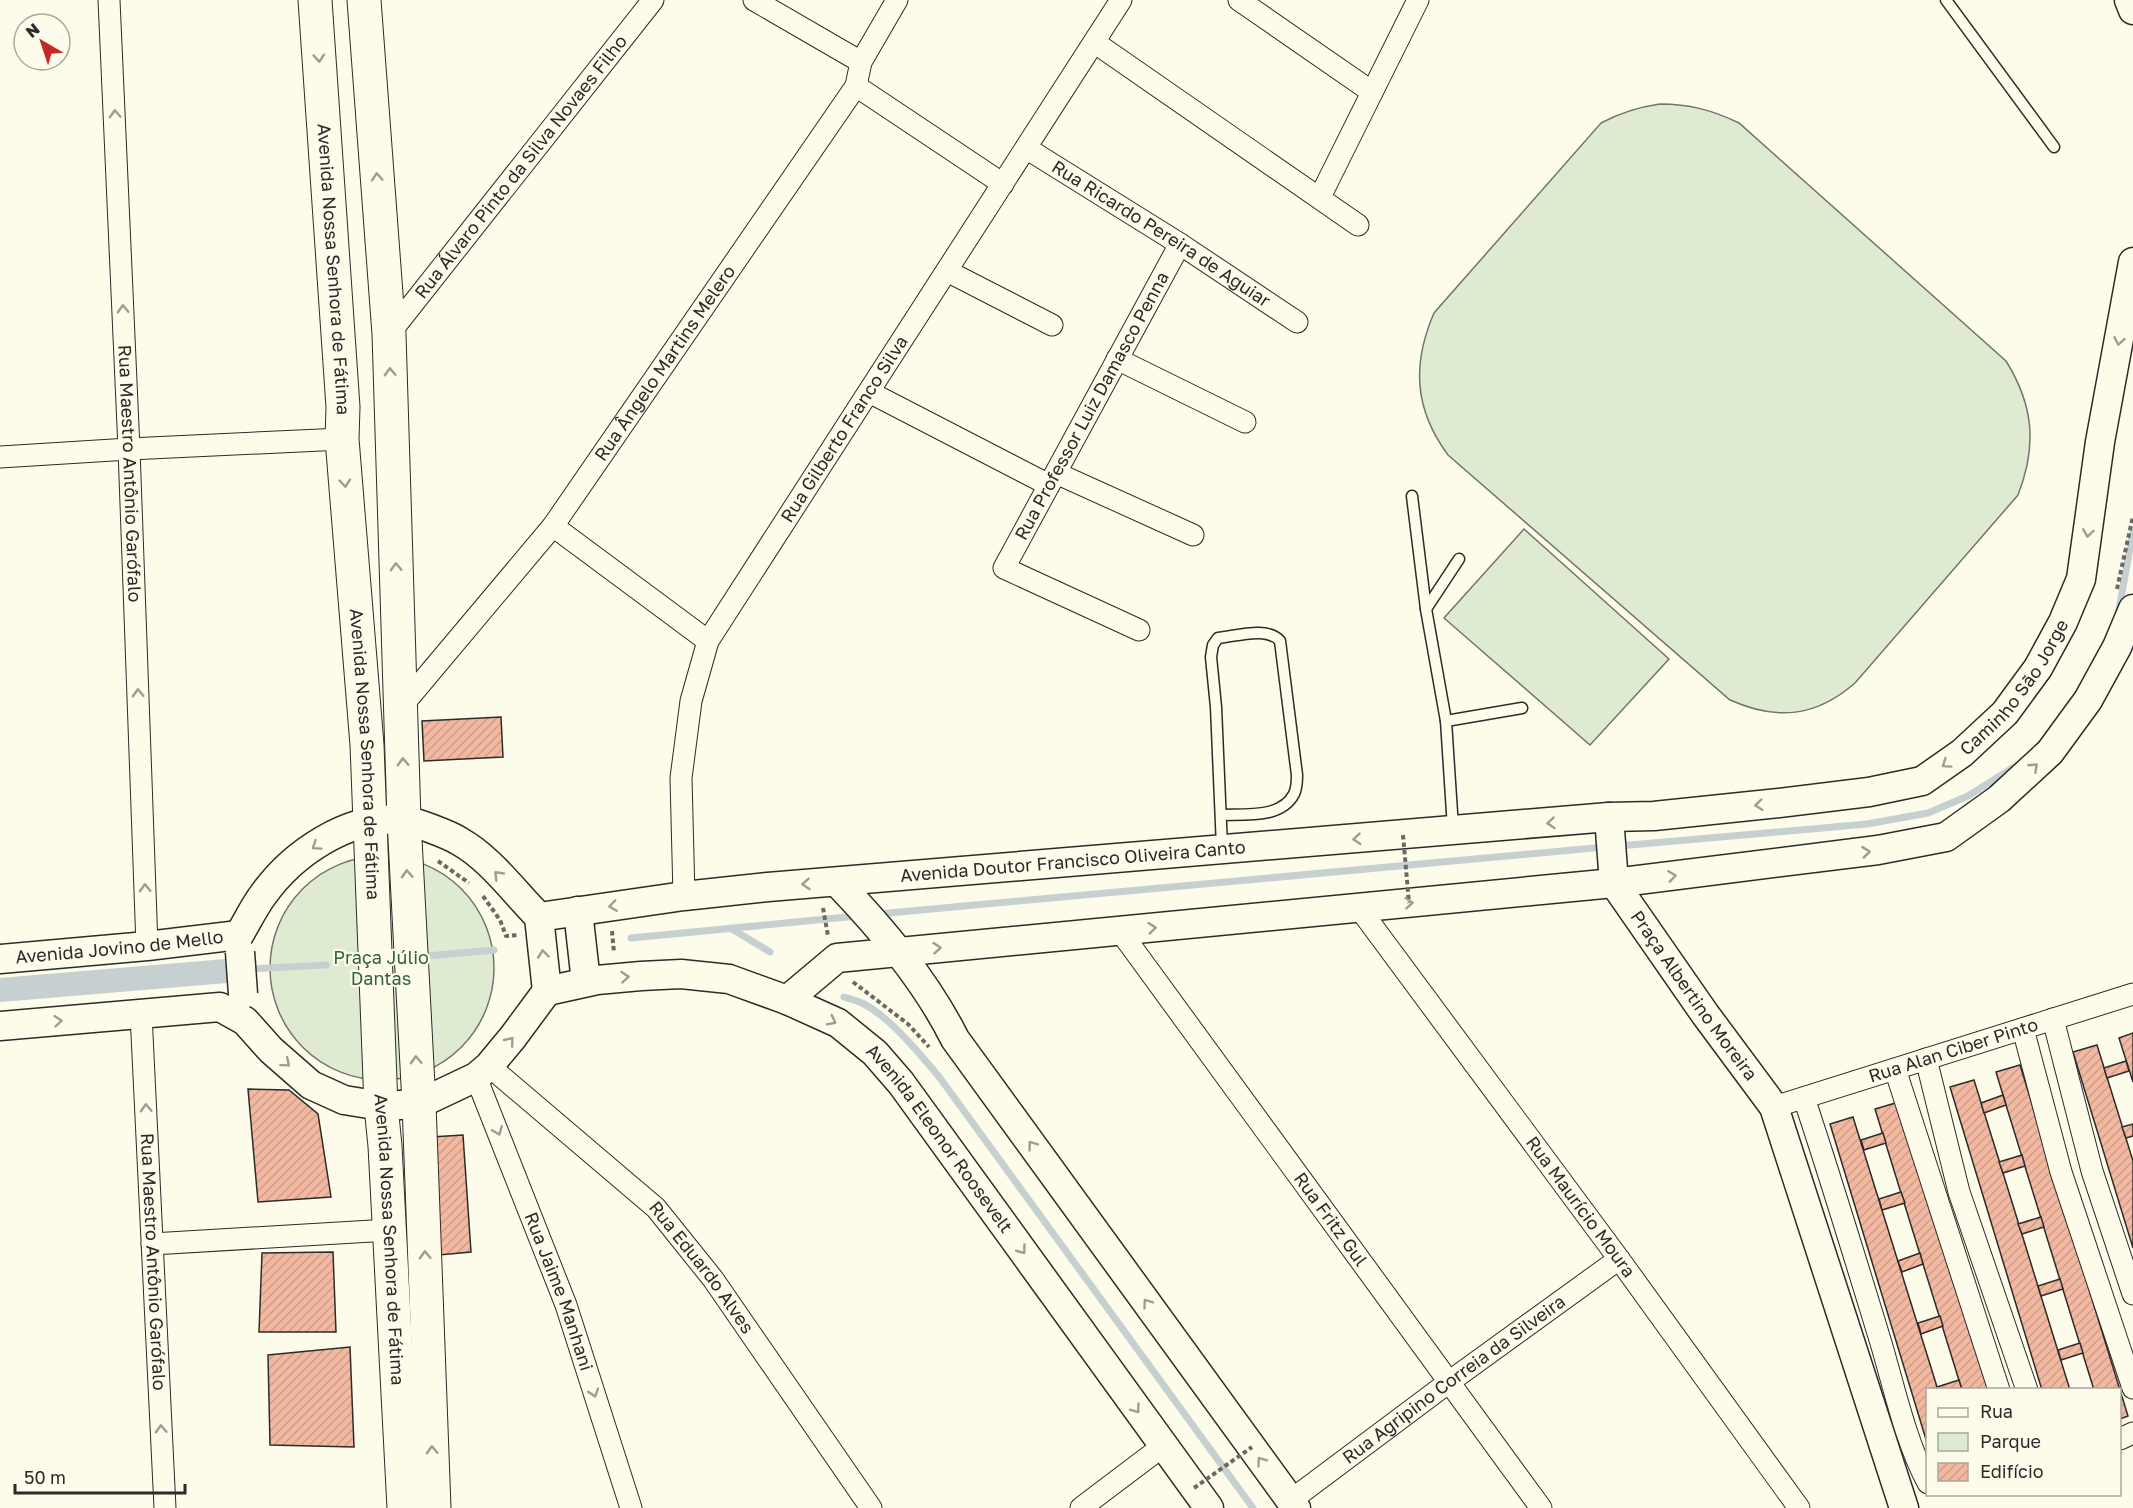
<svg xmlns="http://www.w3.org/2000/svg" width="2133" height="1508" font-family="'Golos Text',sans-serif">
  <style>
    .green { fill: #deebd1; stroke: #74746e; stroke-width: 1.5 }
    .lines { fill: none; stroke-linecap: round; stroke-linejoin: round }
    .stream { stroke: #c7d0d0; stroke-width: 7 }
    .canal { stroke: #c7d0d0; stroke-width: 24 }
    .building { fill: url(#building-hatch); stroke: #2b2b2b; stroke-width: 1.5 }
    .lane-casing { stroke: #2b2b2b; stroke-width: 13 }
    .street-casing { stroke: #2b2b2b; stroke-width: 23 }
    .secondary-casing { stroke: #2b2b2b; stroke-width: 31 }
    .primary-casing { stroke: #2b2b2b; stroke-width: 35 }
    .path { stroke: #6a6964; stroke-width: 4; stroke-dasharray: 4.5 3; stroke-linecap: butt }
    .lane { stroke: #fdfbea; stroke-width: 10 }
    .street { stroke: #fdfbea; stroke-width: 21 }
    .secondary { stroke: #fdfbea; stroke-width: 28 }
    .primary { stroke: #fdfbea; stroke-width: 33 }
    .secondary-bridge-casing { stroke: #2b2b2b; stroke-width: 31; stroke-linecap: butt }
    .path-bridge { stroke: #6a6964; stroke-width: 4; stroke-dasharray: 4.5 3; stroke-linecap: butt }
    .secondary-bridge { stroke: #fdfbea; stroke-width: 28 }
    .oneway { stroke: #9e9d94 }
    .labels { text-anchor: middle; stroke-width: 4.5; stroke-linejoin: round; paint-order: stroke }
    .street-label { font-size: 18px; fill: #2b2b2b; stroke: #fdfbea }
    .park-label { font-size: 18px; fill: #34623c; stroke: #fdfbea }
  </style>
  <defs>
    <pattern id="building-hatch" width="6" height="6" patternUnits="userSpaceOnUse" patternTransform="scale(1.5)"><rect width="6" height="6" fill="#f2b8a0"/><path d="M-1 1l2-2M0 6l6-6M5 7l2-2" fill="none" stroke="#d09e8a"/></pattern>
  </defs>
  <rect width="100%" height="100%" fill="#fdfbea"/>
  <g class="green">
    <path d="M1660,104C1689,104 1712,110 1739,123L2006,361C2034,406 2037,446 2018,495L1855,683C1816,717 1777,721 1730,700L1448,455C1414,409 1412,364 1434,313L1601,123C1620,113 1638,107 1660,104Z"/>
    <polygon points="1524,529 1669,659 1590,745 1444,618"/>
    <circle cx="382" cy="968" r="112"/>
  </g>
  <g class="lines">
    <g class="stream">
      <polyline points="2119,609 2133,532"/>
      <polyline points="1619,846 1867,824 1928,813 1968,796 2014,767"/>
      <polyline points="878,914 1605,847"/>
      <polyline points="732,929 770,952"/>
      <polyline points="631,938 858,916"/>
      <polyline points="427,956 494,950"/>
      <polyline points="248,969 326,965"/>
      <path d="M844,997C850,999 856,1000 862,1003C889,1016 921,1055 940,1078L1253,1508"/>
    </g>
    <polyline class="canal" points="0,990 238,970"/>
  </g>
  <g class="building">
    <polygon points="501,717 503,757 424,761 422,721"/>
    <polygon points="2133,1033 2133,1082 2119,1038"/>
    <polygon points="2097,1045 2133,1161 2133,1248 2073,1052"/>
    <polygon points="2126,1061 2129,1071 2107,1078 2104,1068"/>
    <polygon points="2020,1065 2128,1416 2120,1419 2120,1390 2094,1390 2006,1105 1996,1072"/>
    <polygon points="1974,1080 2003,1173 2070,1390 2042,1390 1950,1087"/>
    <polygon points="248,1089 289,1090 318,1114 331,1197 258,1202"/>
    <polygon points="2003,1095 2006,1105 1984,1113 1981,1103"/>
    <polygon points="1899,1102 1988,1390 1962,1390 1875,1109"/>
    <polygon points="1853,1117 1938,1390 1928,1390 1928,1446 1830,1124"/>
    <polygon points="2133,1124 2133,1136 2126,1138 2122,1127"/>
    <polygon points="1883,1133 1886,1143 1864,1150 1861,1140"/>
    <polygon points="463,1135 471,1252 439,1255 431,1137"/>
    <polygon points="2022,1155 2025,1166 2003,1173 1999,1162"/>
    <polygon points="1901,1192 1905,1203 1882,1210 1879,1199"/>
    <polygon points="2041,1217 2044,1227 2022,1234 2018,1224"/>
    <polygon points="333,1252 336,1332 259,1332 262,1253"/>
    <polygon points="1920,1253 1923,1264 1902,1272 1898,1261"/>
    <polygon points="2060,1279 2063,1289 2041,1296 2038,1286"/>
    <polygon points="1940,1316 1943,1326 1921,1334 1918,1323"/>
    <polygon points="2080,1343 2083,1353 2061,1360 2058,1350"/>
    <polygon points="350,1347 354,1447 270,1445 268,1355"/>
    <polygon points="1959,1380 1962,1390 1938,1390 1937,1387"/>
  </g>
  <g class="lines">
    <g class="lane-casing">
      <g id="lane">
        <polyline points="1946,0 2054,147"/>
        <polyline points="1412,496 1426,609 1446,721 1453,828"/>
        <polyline points="1426,609 1459,559"/>
        <polyline points="1446,721 1522,708"/>
        <path d="M1221,815C1244,814 1281,819 1294,794C1297,788 1297,781 1297,775L1280,641C1267,626 1237,636 1218,638L1213,645L1211,657L1216,707L1222,847"/>
      </g>
    </g>
    <g class="street-casing">
      <g id="street">
        <path id="s1" d="M109,0L129,449L147,946"/>
        <polyline points="754,0 861,62"/>
        <polyline points="1239,0 1372,92"/>
        <polyline points="1094,42 1358,225"/>
        <polyline points="856,86 1003,184"/>
        <path id="s2" d="M1026,148L1180,244L1297,322"/>
        <polyline points="1320,197 1418,0"/>
        <polyline points="947,271 1052,325"/>
        <path id="s3" d="M389,334L653,0"/>
        <polyline points="1117,359 1245,422"/>
        <polyline points="869,392 1049,485"/>
        <polyline points="0,457 129,449 342,439"/>
        <polyline points="1056,473 1193,535"/>
        <polyline points="553,526 708,641"/>
        <path id="s4" d="M1139,630L1004,568L1180,244"/>
        <path id="s5" d="M401,707L553,526L856,86L861,62L897,0"/>
        <path id="s6" d="M684,896L681,778L691,701L708,641L1121,0"/>
        <path id="s7" d="M1359,908L1619,1259L1799,1508"/>
        <path id="s8" d="M1120,931L1541,1508"/>
        <path id="s9" d="M141,1014L165,1508"/>
        <polyline points="2053,1019 2092,1171 2133,1294"/>
        <polyline points="2023,1029 2061,1172 2133,1388"/>
        <polyline points="1926,1059 1959,1192 2027,1390"/>
        <path id="s10" d="M489,1066L656,1208L713,1279L871,1508"/>
        <polyline points="1895,1069 1999,1390"/>
        <path id="s11" d="M476,1077L566,1305L631,1508"/>
        <path d="M1804,1098C1831,1179 1856,1261 1881,1343C1894,1387 1906,1443 1928,1483"/>
        <path id="s12" d="M1774,1107L2133,994"/>
        <polyline points="152,1244 389,1230"/>
        <polyline points="2120,1439 2133,1433"/>
        <path id="s13" d="M1290,1501L1449,1382L1619,1259"/>
        <polyline points="1081,1508 1163,1446"/>
      </g>
    </g>
    <g class="secondary-casing">
      <g id="secondary">
        <polyline points="2129,0 2133,10"/>
        <polyline points="1609,817 1614,883"/>
        <path d="M837,882C882,929 926,981 955,1039L1296,1508"/>
        <path id="s14" d="M1614,883L1705,1014L1774,1107L1904,1508"/>
        <polyline points="578,911 586,982"/>
        <path id="s15" d="M539,917L684,896L768,887L1609,817L1654,816L1779,803L1869,792L1922,781L1962,753L2005,713L2038,668L2063,622L2081,579L2100,442L2133,262"/>
        <polyline points="539,917 547,991"/>
        <path d="M239,935C247,922 254,907 263,895C293,853 349,815 403,820C413,821 450,835 459,841C490,858 514,892 539,917"/>
        <path id="s16" d="M0,959L147,946L239,935"/>
        <path id="s17" d="M547,991L597,980L641,976L681,974L729,979L787,1000L838,1023L875,1053L901,1083L1209,1508"/>
        <polyline points="787,1000 837,958 1614,883 1878,850 1946,837 1999,799 2050,752 2088,700 2117,647 2133,609"/>
        <polyline points="0,1026 220,1007 245,1021 271,1050 311,1085 344,1100 381,1106 419,1104 476,1077 489,1066 513,1037 547,991"/>
      </g>
    </g>
    <g class="primary-casing">
      <g id="primary">
        <path id="s18" d="M315,0L343,407L342,439L367,745L381,1106L385,1146L404,1508"/>
        <polyline points="364,0 389,334 404,820 419,1104 434,1508"/>
      </g>
    </g>
    <g class="path">
      <polyline points="2117,589 2133,516"/>
      <polyline points="438,861 469,883"/>
      <polyline points="483,896 500,920 506,936 518,935"/>
      <polyline points="823,908 828,936"/>
      <polyline points="612,931 614,953"/>
      <polyline points="853,982 908,1024 929,1047"/>
    </g>
    <use href="#lane" class="lane"/>
    <use href="#street" class="street"/>
    <use href="#secondary" class="secondary"/>
    <use href="#primary" class="primary"/>
    <g class="secondary-bridge-casing">
      <polyline id="secondary-bridge" points="240,952 243,994"/>
    </g>
    <g class="path-bridge">
      <polyline points="1403,835 1409,903"/>
      <polyline points="1194,1488 1252,1447"/>
    </g>
    <use href="#secondary-bridge" class="secondary-bridge"/>
  </g>
  <defs><path id="oneway-chevron" d="M-2-3.5L2.5 0L-2 3.5" fill="none" stroke-width="1.6" stroke-linecap="round" stroke-linejoin="round" transform="scale(1.5)"/></defs>
  <g class="oneway">
    <use href="#oneway-chevron" transform="translate(319 58) rotate(86)"/>
    <use href="#oneway-chevron" transform="translate(115 114) rotate(-93)"/>
    <use href="#oneway-chevron" transform="translate(377 177) rotate(-94)"/>
    <use href="#oneway-chevron" transform="translate(123 309) rotate(-92)"/>
    <use href="#oneway-chevron" transform="translate(2119 341) rotate(100)"/>
    <use href="#oneway-chevron" transform="translate(390 372) rotate(-92)"/>
    <use href="#oneway-chevron" transform="translate(345 483) rotate(85)"/>
    <use href="#oneway-chevron" transform="translate(2088 533) rotate(98)"/>
    <use href="#oneway-chevron" transform="translate(396 567) rotate(-92)"/>
    <use href="#oneway-chevron" transform="translate(138 693) rotate(-92)"/>
    <use href="#oneway-chevron" transform="translate(403 762) rotate(-92)"/>
    <use href="#oneway-chevron" transform="translate(1946 764) rotate(145)"/>
    <use href="#oneway-chevron" transform="translate(2034 767) rotate(-43)"/>
    <use href="#oneway-chevron" transform="translate(1759 805) rotate(174)"/>
    <use href="#oneway-chevron" transform="translate(1551 823) rotate(175)"/>
    <use href="#oneway-chevron" transform="translate(1357 839) rotate(175)"/>
    <use href="#oneway-chevron" transform="translate(316 846) rotate(146)"/>
    <use href="#oneway-chevron" transform="translate(1866 852) rotate(-7)"/>
    <use href="#oneway-chevron" transform="translate(407 874) rotate(-93)"/>
    <use href="#oneway-chevron" transform="translate(498 875) rotate(-134)"/>
    <use href="#oneway-chevron" transform="translate(1672 876) rotate(-8)"/>
    <use href="#oneway-chevron" transform="translate(806 884) rotate(176)"/>
    <use href="#oneway-chevron" transform="translate(145 888) rotate(-92)"/>
    <use href="#oneway-chevron" transform="translate(1409 903) rotate(-5)"/>
    <use href="#oneway-chevron" transform="translate(613 906) rotate(172)"/>
    <use href="#oneway-chevron" transform="translate(1152 928) rotate(-6)"/>
    <use href="#oneway-chevron" transform="translate(937 948) rotate(-5)"/>
    <use href="#oneway-chevron" transform="translate(543 954) rotate(-96)"/>
    <use href="#oneway-chevron" transform="translate(625 977) rotate(-5)"/>
    <use href="#oneway-chevron" transform="translate(58 1021) rotate(-5)"/>
    <use href="#oneway-chevron" transform="translate(832 1021) rotate(27)"/>
    <use href="#oneway-chevron" transform="translate(510 1041) rotate(-51)"/>
    <use href="#oneway-chevron" transform="translate(416 1060) rotate(-93)"/>
    <use href="#oneway-chevron" transform="translate(286 1063) rotate(40)"/>
    <use href="#oneway-chevron" transform="translate(146 1108) rotate(-93)"/>
    <use href="#oneway-chevron" transform="translate(498 1131) rotate(68)"/>
    <use href="#oneway-chevron" transform="translate(1032 1145) rotate(-126)"/>
    <use href="#oneway-chevron" transform="translate(1022 1250) rotate(54)"/>
    <use href="#oneway-chevron" transform="translate(425 1255) rotate(-92)"/>
    <use href="#oneway-chevron" transform="translate(1147 1303) rotate(-126)"/>
    <use href="#oneway-chevron" transform="translate(594 1393) rotate(72)"/>
    <use href="#oneway-chevron" transform="translate(1136 1409) rotate(54)"/>
    <use href="#oneway-chevron" transform="translate(161 1429) rotate(-93)"/>
    <use href="#oneway-chevron" transform="translate(432 1450) rotate(-92)"/>
    <use href="#oneway-chevron" transform="translate(1261 1461) rotate(-126)"/>
  </g>
  <g class="labels">
    <g class="street-label">
      <text dy="6" stroke="none"><textPath href="#s3" startOffset="213">Rua Álvaro Pinto da Silva Novaes Filho</textPath></text>
      <text dy="6" stroke="none"><textPath href="#s2" startOffset="160">Rua Ricardo Pereira de Aguiar</textPath></text>
      <text dy="6" stroke="none"><textPath href="#s18" startOffset="270">Avenida Nossa Senhora de Fátima</textPath></text>
      <text dy="6" stroke="none"><textPath href="#s5" startOffset="434">Rua Ângelo Martins Melero</textPath></text>
      <text dy="6" stroke="none"><textPath href="#s4" startOffset="333">Rua Professor Luiz Damasco Penna</textPath></text>
      <text dy="6" stroke="none"><textPath href="#s6" startOffset="510">Rua Gilberto Franco Silva</textPath></text>
      <text dy="6" stroke="none"><textPath href="#s1" startOffset="474">Rua Maestro Antônio Garófalo</textPath></text>
      <text dy="6" stroke="none"><textPath href="#s15" startOffset="1524">Caminho São Jorge</textPath></text>
      <text dy="6" stroke="none"><textPath href="#s18" startOffset="756">Avenida Nossa Senhora de Fátima</textPath></text>
      <text dy="6" stroke="none"><textPath href="#s15" startOffset="537">Avenida Doutor Francisco Oliveira Canto</textPath></text>
      <text dy="6" stroke="none"><textPath href="#s16" startOffset="120">Avenida Jovino de Mello</textPath></text>
      <text dy="6" stroke="none"><textPath href="#s14" startOffset="138">Praça Albertino Moreira</textPath></text>
      <text dy="6" stroke="none"><textPath href="#s12" startOffset="188">Rua Alan Ciber Pinto</textPath></text>
      <text dy="6" stroke="none"><textPath href="#s17" startOffset="456">Avenida Eleonor Roosevelt</textPath></text>
      <text dy="6" stroke="none"><textPath href="#s7" startOffset="372">Rua Maurício Moura</textPath></text>
      <text dy="6" stroke="none"><textPath href="#s8" startOffset="357">Rua Fritz Gul</textPath></text>
      <text dy="6" stroke="none"><textPath href="#s18" startOffset="1242">Avenida Nossa Senhora de Fátima</textPath></text>
      <text dy="6" stroke="none"><textPath href="#s9" startOffset="248">Rua Maestro Antônio Garófalo</textPath></text>
      <text dy="6" stroke="none"><textPath href="#s10" startOffset="294">Rua Eduardo Alves</textPath></text>
      <text dy="6" stroke="none"><textPath href="#s11" startOffset="230">Rua Jaime Manhani</textPath></text>
      <text dy="6" stroke="none"><textPath href="#s13" startOffset="204">Rua Agripino Correia da Silveira</textPath></text>
    </g>
    <g class="park-label">
      <text x="381" y="964">Praça Júlio<tspan x="381" dy="21">Dantas</tspan></text>
    </g>
  </g>
  <rect x="1926" y="1388" width="195" height="108" fill="#fdfbea" stroke="#a9a89e" stroke-width="1.5"/>
  <rect x="1938" y="1408" width="30" height="9" fill="#fdfbea" stroke="#a9a89e" stroke-width="1.5"/>
  <text x="1980" y="1418" font-size="18" fill="#2b2b2b">Rua</text>
  <rect x="1938" y="1433" width="30" height="18" fill="#deebd1" stroke="#a9a89e" stroke-width="1.5"/>
  <text x="1980" y="1448" font-size="18" fill="#2b2b2b">Parque</text>
  <rect x="1938" y="1463" width="30" height="18" fill="url(#building-hatch)" stroke="#a9a89e" stroke-width="1.5"/>
  <text x="1980" y="1478" font-size="18" fill="#2b2b2b">Edifício</text>
  <g transform="translate(42 42) rotate(321)"><circle r="28" fill="#fdfbea" stroke="#a9a89e" stroke-width="1.5"/>
  <path d="M0-4.5L10 22L0 15L-10 22Z" fill="#c62828"/>
  <text y="-9" font-size="16" font-weight="bold" text-anchor="middle" fill="#2b2b2b">N</text>
  </g>
  <path d="M15 1484v9h170v-9" fill="none" stroke="#2b2b2b" stroke-width="3"/>
  <text x="24" y="1484" font-size="18" fill="#2b2b2b" stroke="#fdfbea" stroke-width="4.5" paint-order="stroke">50 m</text>
</svg>
